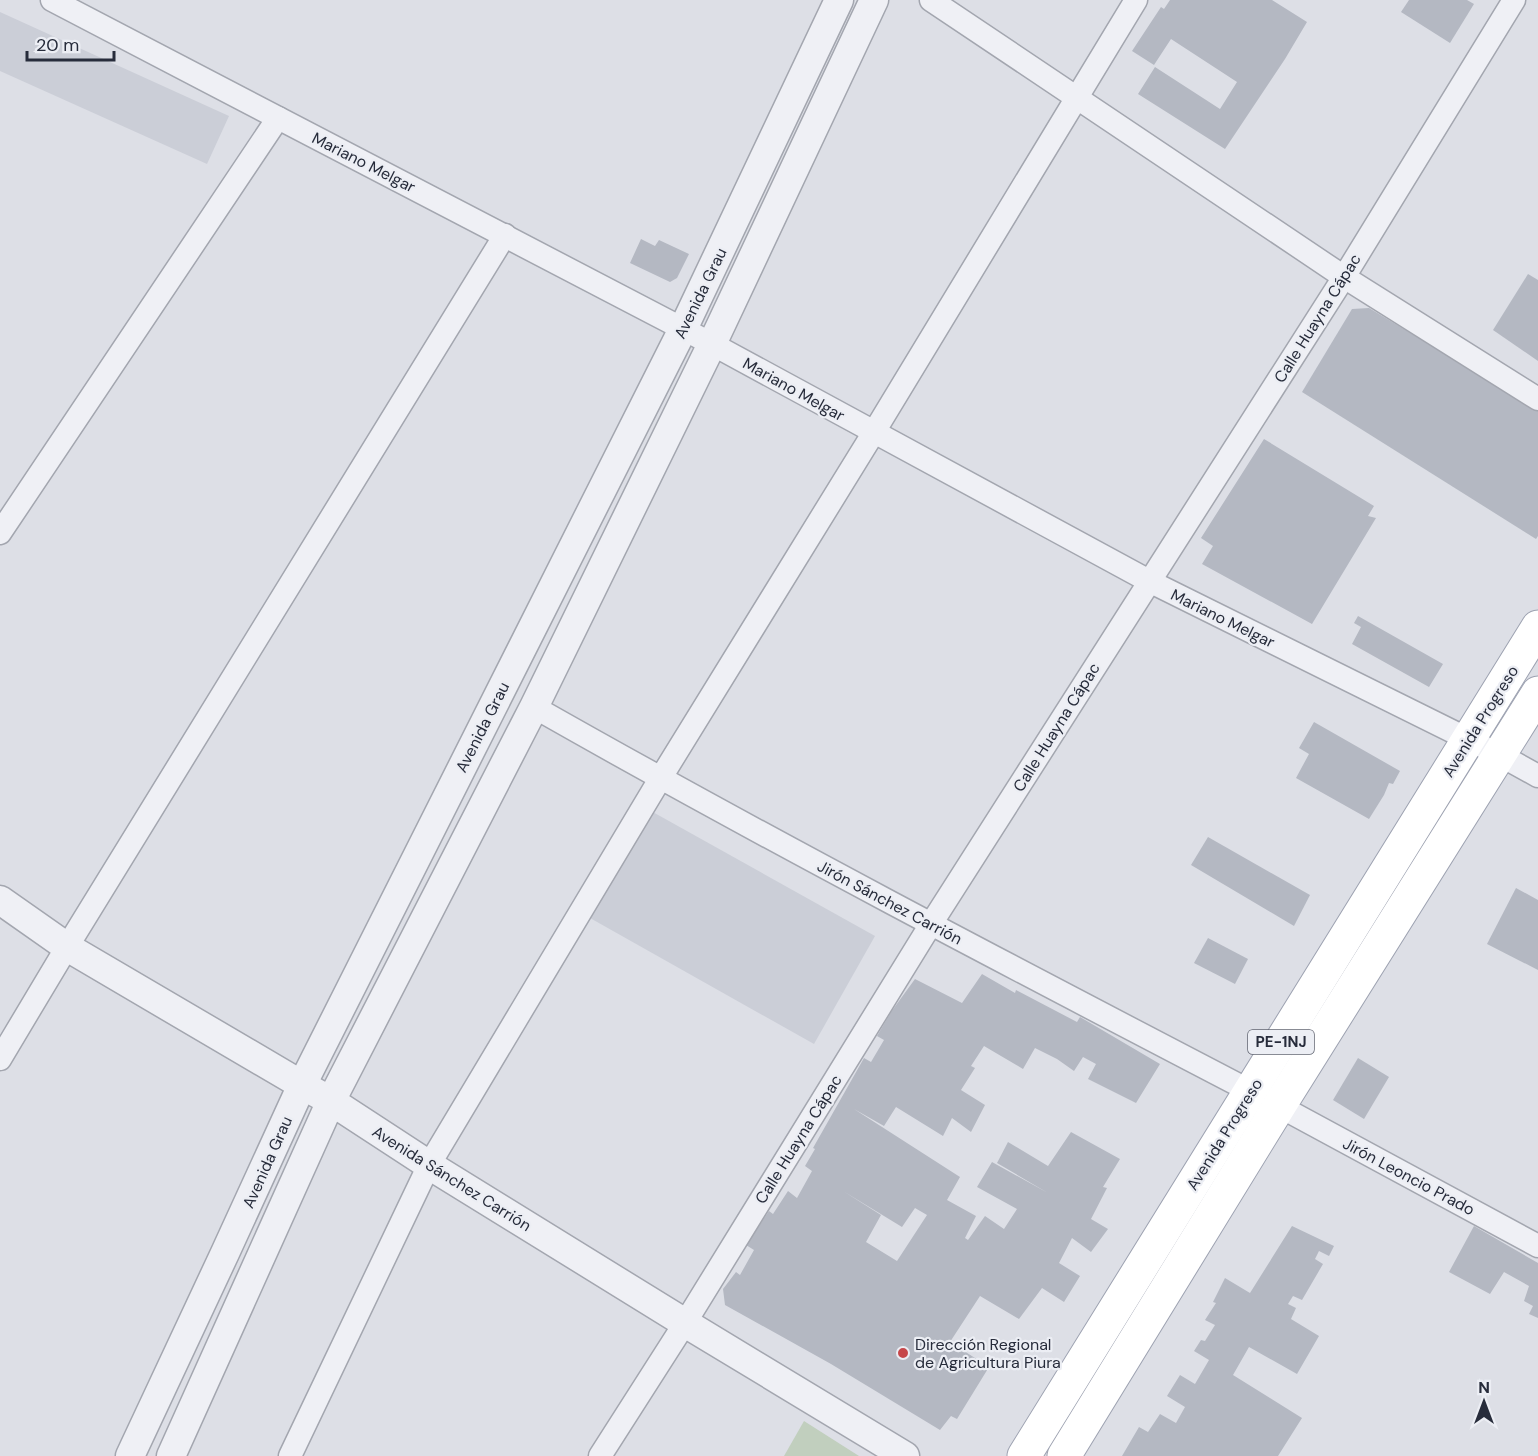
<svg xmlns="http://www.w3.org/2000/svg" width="1538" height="1456" font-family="'DM Sans',sans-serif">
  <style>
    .built { fill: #cbced7 }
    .green { fill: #c1cfbe }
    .building { fill: #b4b8c2; fill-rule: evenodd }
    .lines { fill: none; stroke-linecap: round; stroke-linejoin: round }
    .minor-casing { stroke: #a3a6af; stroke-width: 25 }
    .tertiary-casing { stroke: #a3a6af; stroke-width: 31 }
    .primary-casing { stroke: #9da2b1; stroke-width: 35 }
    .minor { stroke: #eff0f5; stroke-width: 22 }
    .tertiary { stroke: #eff0f5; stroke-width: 28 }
    .primary { stroke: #fff; stroke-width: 33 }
    .poi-dot { fill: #c6474a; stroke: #eceef4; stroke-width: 2 }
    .labels { text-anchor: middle; stroke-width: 4.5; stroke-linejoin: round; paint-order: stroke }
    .shield { fill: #eceef4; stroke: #626672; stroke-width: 1.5 }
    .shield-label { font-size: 15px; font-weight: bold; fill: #272c3b }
    .street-label { font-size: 16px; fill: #272c3b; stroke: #eceef4 }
    .poi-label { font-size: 16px; fill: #272c3b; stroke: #eceef4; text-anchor: start }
  </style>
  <rect width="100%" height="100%" fill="#dddfe6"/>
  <g class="built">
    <polygon points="0,12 229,116 207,164 0,71"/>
    <polygon points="651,811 875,936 814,1044 590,918"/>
  </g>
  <polygon class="green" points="804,1421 859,1456 784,1456"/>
  <g class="building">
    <polygon points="1170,0 1272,0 1307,22 1285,59 1225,149 1138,94 1155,67 1220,109 1237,82 1171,39 1154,65 1132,51 1161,7 1164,9"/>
    <polygon points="1409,0 1467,0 1474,4 1450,43 1401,12"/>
    <polygon points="641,239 655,246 659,240 689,254 677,278 670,282 630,263"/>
    <polygon points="1528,274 1538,280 1538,361 1493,330"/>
    <polygon points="1369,308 1538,410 1538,536 1536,539 1302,392 1352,309"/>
    <polygon points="1264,439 1374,506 1368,516 1376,518 1312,624 1202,564 1213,546 1201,538"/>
    <polygon points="1358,616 1443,664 1429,687 1352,644 1361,627 1354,623"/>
    <polygon points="1314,722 1400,771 1393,784 1389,783 1384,795 1369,819 1296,778 1309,754 1299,748"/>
    <polygon points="1208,837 1310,895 1294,926 1191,865"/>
    <polygon points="1516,888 1538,900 1538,970 1487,944"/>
    <polygon points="1208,938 1248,959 1235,984 1194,963"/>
    <path d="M982,974L1015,993L1016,990L1077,1022L1080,1017L1160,1064L1136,1103L1088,1079L1096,1064L1083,1057L1074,1071L1057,1059L1035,1048L1023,1069L984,1046L971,1066L975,1068L961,1090L985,1105L971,1132L952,1118L943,1136L896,1107L884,1126L854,1109L960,1177L947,1200L976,1216L965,1238L968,1240L985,1216L1004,1229L1017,1209L977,1187L992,1162L1048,1193L997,1163L1008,1142L1048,1166L1071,1132L1120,1159L1103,1187L1107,1188L1091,1219L1108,1229L1091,1252L1072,1238L1059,1263L1080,1276L1064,1302L1042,1288L1019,1319L980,1296L950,1342L989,1367L957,1419L951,1416L940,1430L831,1364L725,1305L723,1289L736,1272L740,1275L754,1250L746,1245L769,1211L773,1214L788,1191L797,1198L812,1171L805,1166L815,1149L813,1148L864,1058L871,1062L884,1040L877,1036L891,1012L915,979L962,1003ZM843,1191L902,1227L915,1208L927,1215L897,1261L866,1242L881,1215Z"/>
    <polygon points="1358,1058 1389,1077 1364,1119 1333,1100"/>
    <polygon points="1292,1226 1334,1246 1329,1256 1319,1251 1315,1259 1323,1264 1302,1300 1293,1296 1288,1304 1296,1308 1291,1319 1319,1336 1297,1374 1249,1347 1233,1375 1302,1418 1278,1456 1122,1456 1139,1427 1148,1432 1160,1414 1176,1423 1185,1407 1167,1396 1180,1375 1195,1384 1209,1360 1194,1351 1201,1340 1205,1341 1215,1325 1205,1320 1216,1303 1213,1302 1225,1278 1250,1293"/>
    <polygon points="1474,1226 1538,1263 1538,1318 1529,1314 1533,1306 1524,1301 1529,1286 1504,1272 1490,1294 1449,1272"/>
  </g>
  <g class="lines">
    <g class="minor-casing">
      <g id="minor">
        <polyline points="52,0 712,344 1149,581 1500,755 1538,776"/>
        <polyline points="931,0 1344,277 1538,399"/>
        <polyline points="0,533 278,118"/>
        <path d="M534,707C770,841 1010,966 1250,1091"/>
        <polyline points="0,1059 67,947 505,235"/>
        <polyline points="1279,1106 1538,1246"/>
        <polyline points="290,1456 429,1165 660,779 874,432 1136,0"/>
        <polyline points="600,1456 685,1323 931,924 1344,277 1514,0"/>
      </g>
    </g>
    <g class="tertiary-casing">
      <g id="tertiary">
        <polyline points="0,900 67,947 302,1085 331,1101 429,1165 685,1323 905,1456"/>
        <polyline points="130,1456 225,1253 302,1085 683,329 839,0"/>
        <polyline points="171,1456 331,1101 534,707 712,344 874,0"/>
      </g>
    </g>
    <g class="primary-casing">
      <g id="primary">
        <polyline points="1024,1456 1538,627"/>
        <polyline points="1064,1456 1279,1106 1538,693"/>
      </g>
    </g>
    <use href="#minor" class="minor"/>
    <use href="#tertiary" class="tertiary"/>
    <use href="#primary" class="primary"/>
  </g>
  <circle class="poi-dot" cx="903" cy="1353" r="6"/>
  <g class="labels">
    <rect class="shield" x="1248" y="1030" width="66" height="24" rx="4.5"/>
    <g class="shield-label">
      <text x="1281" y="1047">PE-1NJ</text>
    </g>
    <g class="street-label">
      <text transform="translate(364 162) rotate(27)" y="6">Mariano Melgar</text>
      <text transform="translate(700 293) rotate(-64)" y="6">Avenida Grau</text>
      <text transform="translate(1317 318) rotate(-58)" y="6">Calle Huayna Cápac</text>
      <text transform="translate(794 389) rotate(29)" y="6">Mariano Melgar</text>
      <text transform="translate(1223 618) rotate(26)" y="6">Mariano Melgar</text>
      <text transform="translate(1480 721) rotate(-58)" y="6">Avenida Progreso</text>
      <text transform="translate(482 727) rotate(-63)" y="6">Avenida Grau</text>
      <text transform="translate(1056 727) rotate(-58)" y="6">Calle Huayna Cápac</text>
      <text transform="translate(890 902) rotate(28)" y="6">Jirón Sánchez Carrión</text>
      <text transform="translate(1224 1134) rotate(-58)" y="6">Avenida Progreso</text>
      <text transform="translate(798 1139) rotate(-58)" y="6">Calle Huayna Cápac</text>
      <text transform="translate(267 1162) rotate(-66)" y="6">Avenida Grau</text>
      <text transform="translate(1409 1176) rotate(28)" y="6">Jirón Leoncio Prado</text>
      <text transform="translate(452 1178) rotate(32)" y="6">Avenida Sánchez Carrión</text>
    </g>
    <g class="poi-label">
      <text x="915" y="1350">Dirección Regional<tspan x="915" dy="18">de Agricultura Piura</tspan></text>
    </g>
  </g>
  <g transform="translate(1484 1402)" stroke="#eceef4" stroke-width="4.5" paint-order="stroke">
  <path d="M0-4.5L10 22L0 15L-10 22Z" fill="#272c3b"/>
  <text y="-9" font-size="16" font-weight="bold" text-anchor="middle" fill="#272c3b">N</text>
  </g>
  <path d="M27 51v9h87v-9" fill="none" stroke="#272c3b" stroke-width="3"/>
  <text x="36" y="51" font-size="18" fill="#272c3b" stroke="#eceef4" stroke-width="4.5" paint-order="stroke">20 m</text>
</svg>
